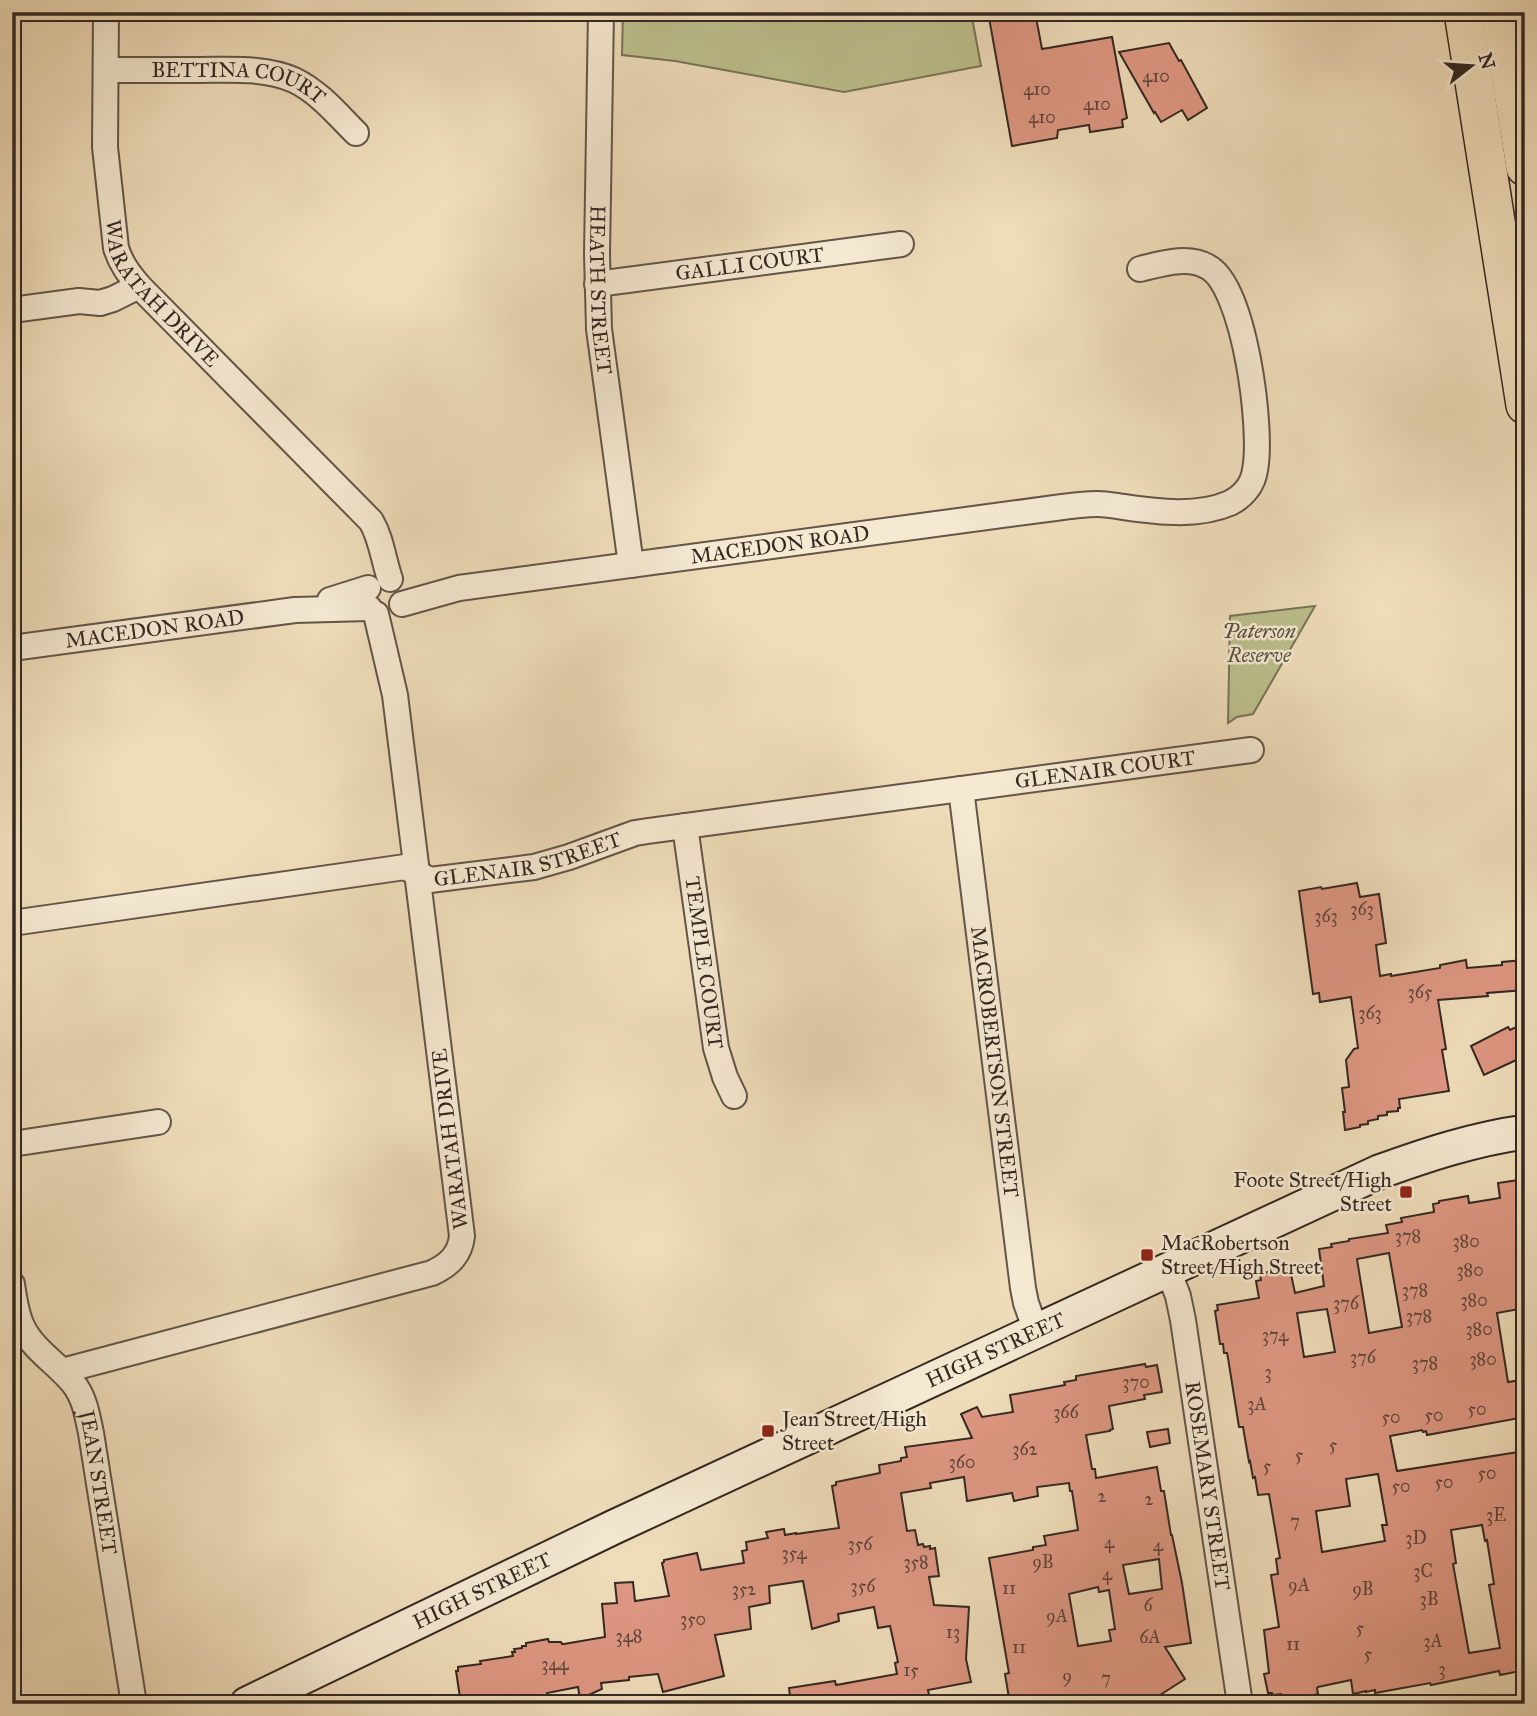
<svg xmlns="http://www.w3.org/2000/svg" width="1537" height="1716" font-family="'IM FELL Great Primer',serif">
  <style>
    .green { fill: #bcc08d; stroke: #787458; stroke-width: 2 }
    .building { fill: #de9782; stroke: #342822; stroke-width: 2; fill-rule: evenodd }
    .lines { fill: none; stroke-linecap: round; stroke-linejoin: round }
    .street-casing { stroke: #635548; stroke-width: 28 }
    .secondary-casing { stroke: #342822; stroke-width: 37 }
    .primary-casing { stroke: #342822; stroke-width: 40 }
    .street { stroke: #f5e9d2; stroke-width: 24 }
    .secondary { stroke: #f5e9d2; stroke-width: 33 }
    .primary { stroke: #efddba; stroke-width: 37 }
    .poi-dot { fill: #8f2418; stroke: #f5e9d2; stroke-width: 2.5 }
    .labels { text-anchor: middle; stroke-width: 5; stroke-linejoin: round; paint-order: stroke }
    .number-label { font-size: 18px; fill: #5e443a }
    .street-label { font-size: 21px; fill: #342822; stroke: #f5e9d2 }
    .park-label { font-size: 21px; font-style: italic; fill: #564e3d; stroke: #f5e9d2 }
    .poi-label { font-size: 21px; fill: #342822; stroke: #f5e9d2; text-anchor: start }
  </style>
  <rect width="100%" height="100%" fill="#efddba"/>
  <filter id="stains"><feTurbulence type="fractalNoise" baseFrequency=".00286" numOctaves="4"/><feColorMatrix values="0 0 0 0 .2 0 0 0 0 .09 0 0 0 0 .02 0 0 0 .5 -.17"/></filter>
  <radialGradient id="worn" r=".72"><stop offset=".6" stop-color="#630" stop-opacity="0"/><stop offset="1" stop-color="#630" stop-opacity=".3"/></radialGradient>
  <g class="green">
    <polygon points="623,12 971,12 981,66 844,92 675,61 622,55"/>
    <polygon points="1315,606 1253,714 1237,717 1228,723 1230,616"/>
  </g>
  <g class="building">
    <polygon points="988,12 1035,12 1042,49 1112,37 1127,118 1122,120 1123,127 1090,132 1089,125 1058,130 1057,138 1012,146"/>
    <polygon points="1169,43 1179,61 1181,60 1207,108 1188,120 1182,110 1161,122 1155,112 1154,113 1119,52"/>
    <polygon points="1357,883 1360,897 1379,894 1386,943 1376,945 1380,976 1391,974 1391,976 1440,968 1440,965 1466,960 1467,968 1502,965 1502,962 1523,960 1524,969 1525,969 1525,990 1487,993 1488,996 1438,1000 1446,1049 1442,1050 1449,1091 1399,1099 1400,1108 1398,1108 1398,1111 1387,1112 1387,1115 1378,1116 1378,1119 1368,1121 1368,1124 1360,1125 1360,1127 1345,1130 1343,1112 1345,1112 1342,1088 1349,1087 1346,1060 1354,1049 1358,1048 1351,997 1320,1002 1319,993 1313,994 1299,891 1321,887 1322,889"/>
    <polygon points="1525,1023 1525,1056 1484,1075 1471,1046 1508,1027 1510,1030"/>
    <path d="M1525,1179V1308L1497,1313L1508,1382L1521,1380L1522,1384L1525,1383V1417L1427,1435L1426,1431L1423,1432L1422,1430L1390,1436L1397,1471L1525,1451V1670L1500,1675L1499,1671L1431,1685L1430,1683L1375,1693V1690L1366,1692V1691L1353,1694L1351,1680L1318,1687L1317,1688L1318,1694L1290,1701L1289,1699L1282,1700L1281,1694L1273,1695L1272,1693H1268L1264,1674L1269,1673L1264,1630L1279,1627L1271,1575L1278,1574L1276,1559L1280,1558L1269,1494L1258,1495L1255,1477L1253,1478L1250,1461L1249,1462L1243,1427H1239L1228,1358L1227,1353H1224L1223,1344H1220L1215,1311L1218,1310L1217,1305L1259,1298L1256,1281L1261,1280L1260,1275L1273,1270V1268L1289,1265L1295,1293L1324,1286L1319,1249L1332,1247L1331,1244L1349,1241V1239L1388,1233L1386,1225L1402,1222L1401,1218L1434,1212L1433,1204L1439,1203V1201L1468,1196L1469,1203L1500,1198L1498,1183ZM1389,1253L1402,1327L1369,1333L1357,1259ZM1327,1309L1335,1352L1304,1357L1297,1313ZM1378,1474L1387,1525H1382L1385,1541L1322,1552L1316,1511L1350,1506L1346,1479ZM1482,1525L1485,1541L1487,1540L1494,1584L1489,1585L1500,1648L1469,1653L1453,1564L1456,1563L1451,1530Z"/>
    <path d="M1145,1364L1146,1367L1157,1365L1162,1392L1144,1395L1145,1399L1109,1406L1113,1429L1110,1430V1431L1086,1435L1092,1469H1095L1096,1478L1157,1467L1161,1491H1164L1171,1535H1172L1182,1583L1191,1643L1165,1647L1185,1679L1146,1704H1010L1005,1674L1009,1673L989,1558L1033,1550V1547L1046,1545L1044,1536L1078,1530L1072,1491H1070L1069,1483L1037,1487L1038,1496L1014,1501L1012,1493L967,1501L964,1477L930,1483L931,1488L901,1493L907,1531L915,1530L918,1545L923,1544L924,1547L930,1546V1549L935,1548L939,1576L929,1577L934,1605L969,1607L966,1659L971,1682L928,1690L931,1704H791L789,1688L835,1681L836,1685L897,1674L895,1663L898,1662L890,1626L878,1628L874,1607L838,1614L839,1621L812,1629L803,1581L769,1586L770,1603L749,1607L751,1629L715,1635L724,1676L663,1692L658,1674L629,1677V1680L601,1683L602,1689L580,1699L578,1687L547,1693V1695L495,1704H461L456,1671H458V1667L481,1664L480,1661L513,1656L512,1652H515L514,1649L522,1648V1646H526V1643L548,1639L549,1642H561L562,1644H564L605,1637L602,1604L617,1603L615,1583L633,1582L635,1601L669,1596L662,1563L664,1562V1560L697,1553L701,1570L744,1563L742,1551L747,1550L746,1542L768,1538L766,1532L784,1529L785,1535L796,1533V1534L839,1528L832,1486L836,1485V1482L880,1473L879,1465L901,1461V1458L907,1457L905,1447L972,1438L961,1414L977,1407L982,1417L1013,1412L1010,1395L1065,1385L1064,1382L1076,1380V1376ZM1159,1559L1162,1589L1129,1594L1123,1565ZM1098,1587L1099,1592L1109,1590L1115,1629L1109,1630L1111,1641L1078,1646L1069,1594Z"/>
    <polygon points="1168,1429 1170,1443 1150,1447 1147,1432"/>
  </g>
  <g class="lines">
    <g class="street-casing">
      <g id="street">
        <path id="s1" d="M106,12L105,147L116,248C121,264 129,274 139,286L371,521C382,540 383,559 390,579"/>
        <path id="s2" d="M601,12L597,254L599,329L631,565"/>
        <path id="s3" d="M106,70C137,70 167,70 198,70C229,70 265,67 294,80C319,92 337,114 356,133"/>
        <path id="s4" d="M597,284L901,244"/>
        <polyline points="12,310 79,301 100,303 113,299 139,286"/>
        <polyline points="330,600 368,588"/>
        <path id="s5" d="M402,604L459,588L1055,508C1069,506 1084,504 1098,504C1107,504 1116,506 1124,507C1158,512 1198,517 1230,503C1244,496 1253,484 1255,470C1263,431 1245,287 1208,267C1188,255 1161,264 1140,269"/>
        <path id="s6" d="M12,648L295,610L369,608"/>
        <path id="s7" d="M961,789L1023,1288L1026,1303L1036,1331"/>
        <path id="s8" d="M685,826L716,1048L725,1077L734,1096"/>
        <path id="s9" d="M12,923L405,867L430,880L534,867L569,857L635,833L648,831L1251,750"/>
        <polyline points="12,1144 158,1122"/>
        <path id="s10" d="M1168,1270L1178,1296L1183,1320L1240,1704"/>
        <path id="s11" d="M12,1284C14,1298 16,1313 22,1326C33,1350 57,1363 73,1383C85,1398 87,1415 91,1433L134,1704"/>
        <path d="M62,1371L432,1273C449,1265 460,1255 462,1236L395,695L376,614"/>
      </g>
    </g>
    <g class="secondary-casing">
      <g id="secondary">
        <path id="s12" d="M247,1704L614,1527L1379,1172C1426,1155 1474,1139 1525,1132"/>
      </g>
    </g>
    <g class="primary-casing">
      <g id="primary">
        <polyline points="1463,12 1525,405"/>
        <polyline points="1500,12 1525,167"/>
      </g>
    </g>
    <use href="#street" class="street"/>
    <use href="#secondary" class="secondary"/>
    <use href="#primary" class="primary"/>
  </g>
  <g class="poi-dot">
    <rect x="1399" y="1185" width="14" height="14" rx="3.5"/>
    <rect x="1140" y="1248" width="14" height="14" rx="3.5"/>
    <rect x="761" y="1424" width="14" height="14" rx="3.5"/>
  </g>
  <g class="labels">
    <g class="number-label">
      <text x="1156" y="82">410</text>
      <text x="1037" y="95">410</text>
      <text x="1097" y="110">410</text>
      <text x="1042" y="123">410</text>
      <text x="1362" y="915">363</text>
      <text x="1326" y="922">363</text>
      <text x="1420" y="998">365</text>
      <text x="1370" y="1019">363</text>
      <text x="1408" y="1242">378</text>
      <text x="1466" y="1247">380</text>
      <text x="1470" y="1276">380</text>
      <text x="1415" y="1296">378</text>
      <text x="1474" y="1306">380</text>
      <text x="1346" y="1309">376</text>
      <text x="1419" y="1322">378</text>
      <text x="1479" y="1335">380</text>
      <text x="1275" y="1341">374</text>
      <text x="1363" y="1363">376</text>
      <text x="1483" y="1365">380</text>
      <text x="1425" y="1369">378</text>
      <text x="1268" y="1378">3</text>
      <text x="1136" y="1388">370</text>
      <text x="1257" y="1410">3A</text>
      <text x="1477" y="1415">50</text>
      <text x="1066" y="1418">366</text>
      <text x="1434" y="1421">50</text>
      <text x="1391" y="1423">50</text>
      <text x="1333" y="1451">5</text>
      <text x="1025" y="1455">362</text>
      <text x="1299" y="1461">5</text>
      <text x="962" y="1468">360</text>
      <text x="1267" y="1472">5</text>
      <text x="1487" y="1479">50</text>
      <text x="1444" y="1488">50</text>
      <text x="1401" y="1492">50</text>
      <text x="1102" y="1502">2</text>
      <text x="1149" y="1505">2</text>
      <text x="1496" y="1521">3E</text>
      <text x="1295" y="1527">7</text>
      <text x="1416" y="1544">3D</text>
      <text x="1109" y="1548">4</text>
      <text x="860" y="1550">356</text>
      <text x="1158" y="1551">4</text>
      <text x="794" y="1559">354</text>
      <text x="916" y="1568">358</text>
      <text x="1043" y="1568">9B</text>
      <text x="1423" y="1577">3C</text>
      <text x="1107" y="1580">4</text>
      <text x="1299" y="1591">9A</text>
      <text x="863" y="1592">356</text>
      <text x="1009" y="1594">11</text>
      <text x="744" y="1595">352</text>
      <text x="1363" y="1595">9B</text>
      <text x="1429" y="1605">3B</text>
      <text x="1148" y="1611">6</text>
      <text x="1057" y="1622">9A</text>
      <text x="693" y="1625">350</text>
      <text x="1360" y="1634">5</text>
      <text x="953" y="1638">13</text>
      <text x="629" y="1642">348</text>
      <text x="1150" y="1643">6A</text>
      <text x="1433" y="1647">3A</text>
      <text x="1293" y="1650">11</text>
      <text x="1019" y="1653">11</text>
      <text x="1368" y="1660">5</text>
      <text x="555" y="1670">344</text>
      <text x="1442" y="1675">3</text>
      <text x="911" y="1676">15</text>
      <text x="1067" y="1682">9</text>
      <text x="1106" y="1684">7</text>
    </g>
    <g class="street-label">
      <text dy="7" stroke="none"><textPath href="#s3" startOffset="135">BETTINA COURT</textPath></text>
      <text dy="7" stroke="none"><textPath href="#s4" startOffset="154">GALLI COURT</textPath></text>
      <text dy="7" stroke="none"><textPath href="#s1" startOffset="299">WARATAH DRIVE</textPath></text>
      <text dy="7" stroke="none"><textPath href="#s2" startOffset="278">HEATH STREET</textPath></text>
      <text dy="7" stroke="none"><textPath href="#s5" startOffset="383">MACEDON ROAD</textPath></text>
      <text dy="7" stroke="none"><textPath href="#s6" startOffset="144">MACEDON ROAD</textPath></text>
      <text dy="7" stroke="none"><textPath href="#s9" startOffset="1111">GLENAIR COURT</textPath></text>
      <text dy="7" stroke="none"><textPath href="#s9" startOffset="525">GLENAIR STREET</textPath></text>
      <text dy="7" stroke="none"><textPath href="#s8" startOffset="138">TEMPLE COURT</textPath></text>
      <text dy="7" stroke="none"><textPath href="#s7" startOffset="275">MACROBERTSON STREET</textPath></text>
      <text transform="translate(450 1139) rotate(-97)" y="7">WARATAH DRIVE</text>
      <text dy="7" stroke="none"><textPath href="#s12" startOffset="828">HIGH STREET</textPath></text>
      <text dy="7" stroke="none"><textPath href="#s11" startOffset="224">JEAN STREET</textPath></text>
      <text dy="7" stroke="none"><textPath href="#s10" startOffset="220">ROSEMARY STREET</textPath></text>
      <text dy="7" stroke="none"><textPath href="#s12" startOffset="261">HIGH STREET</textPath></text>
    </g>
    <g class="park-label">
      <text x="1259" y="638">Paterson<tspan x="1259" dy="24">Reserve</tspan></text>
    </g>
    <g class="poi-label">
      <text x="1392" y="1187" text-anchor="end">Foote Street/High<tspan x="1392" dy="24">Street</tspan></text>
      <text x="1161" y="1250">MacRobertson<tspan x="1161" dy="24">Street/High Street</tspan></text>
      <text x="782" y="1426">Jean Street/High<tspan x="782" dy="24">Street</tspan></text>
    </g>
  </g>
  <rect width="1537" height="1716" fill="none" stroke="#efddba" stroke-width="42"/>
  <rect x="14" y="14" width="1509" height="1688" fill="none" stroke="#342822" stroke-width="3.5"/>
  <rect x="21" y="21" width="1495" height="1674" fill="none" stroke="#342822" stroke-width="2"/>
  <g transform="translate(1471 66) rotate(73)" stroke="#f5e9d2" stroke-width="5" paint-order="stroke">
  <path d="M0-5L12 26L0 18L-12 26Z" fill="#342822"/>
  <text y="-10" font-size="19" font-weight="bold" text-anchor="middle" fill="#342822">N</text>
  </g>
  <rect width="100%" height="100%" filter="url(#stains)"/>
  <rect width="100%" height="100%" fill="url(#worn)"/>
</svg>
